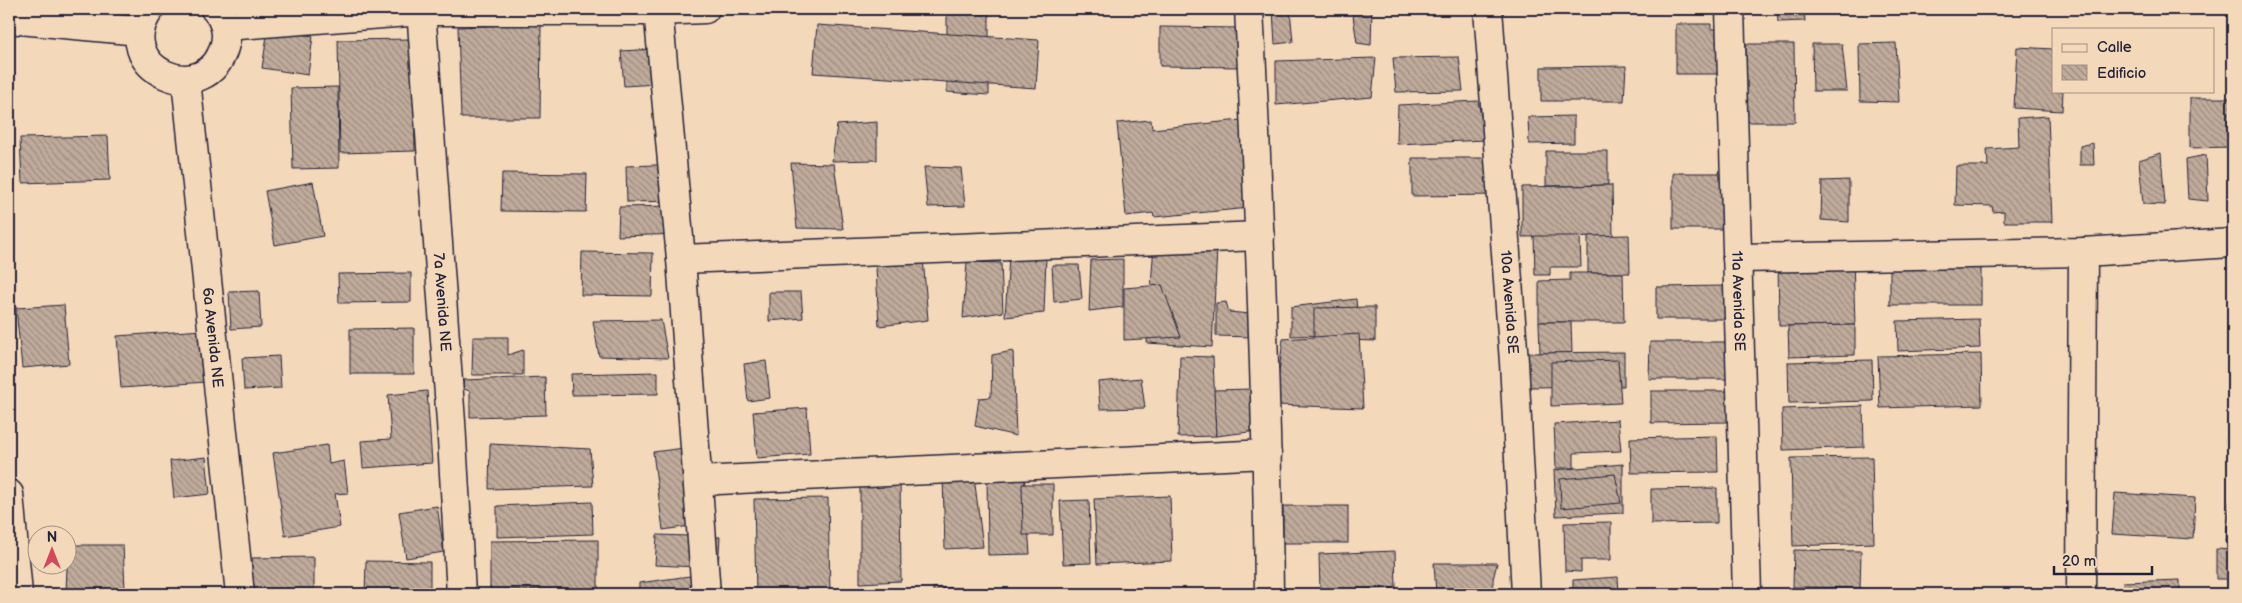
<svg xmlns="http://www.w3.org/2000/svg" width="2242" height="603" font-family="'Balsamiq Sans',sans-serif">
  <style>
    .building { fill: url(#building-back-hatch); stroke: #22223b }
    .lines { fill: none; stroke-linecap: round; stroke-linejoin: round }
    .minor-casing { stroke: #22223b; stroke-width: 31 }
    .minor { stroke: #f4d8ba; stroke-width: 28 }
    .labels { text-anchor: middle; stroke-width: 4; stroke-linejoin: round; paint-order: stroke }
    .street-label { font-size: 15px; fill: #22223b; stroke: #f4d8ba }
  </style>
  <defs>
    <pattern id="building-back-hatch" width="6" height="6" patternUnits="userSpaceOnUse" patternTransform="scale(1.25)"><rect width="6" height="6" fill="#c0ab9b"/><path d="M-1 5l2 2M0 0l6 6M5-1l2 2" fill="none" stroke="#9c8b80"/></pattern>
  </defs>
  <rect width="100%" height="100%" fill="#f4d8ba"/>
  <filter id="ink" filterUnits="userSpaceOnUse"><feTurbulence type="fractalNoise" baseFrequency=".02" numOctaves="2"/><feDisplacementMap in="SourceGraphic" scale="10" xChannelSelector="R" yChannelSelector="G"/><feConvolveMatrix kernelMatrix="1 2 1 2 8 2 1 2 1" color-interpolation-filters="sRGB"/></filter>
  <g filter="url(#ink)">
    <g class="building">
      <polygon points="1352,9 1372,9 1371,45 1357,43"/>
      <polygon points="1777,9 1804,9 1805,21 1778,22"/>
      <polygon points="1273,10 1290,10 1293,42 1275,44"/>
      <polygon points="989,13 989,95 947,92 947,14"/>
      <polygon points="541,24 540,118 461,118 458,27"/>
      <polygon points="1676,24 1711,24 1711,29 1725,29 1726,74 1676,74"/>
      <polygon points="817,25 1039,40 1036,88 813,73"/>
      <polygon points="1160,27 1242,28 1242,67 1160,66"/>
      <polygon points="268,29 313,36 308,75 262,68"/>
      <polygon points="413,39 415,151 340,153 338,40"/>
      <polygon points="1896,43 1899,102 1860,101 1859,44"/>
      <polygon points="1746,44 1794,44 1795,122 1747,122"/>
      <polygon points="1812,44 1842,44 1847,91 1813,91"/>
      <polygon points="2017,47 2053,49 2053,91 2063,91 2062,111 2014,108"/>
      <polygon points="672,48 674,83 624,86 621,51"/>
      <polygon points="1459,57 1463,91 1396,92 1393,58"/>
      <polygon points="1376,58 1372,97 1276,105 1276,61"/>
      <polygon points="1626,66 1624,101 1541,101 1541,67"/>
      <polygon points="338,87 339,168 293,169 291,88"/>
      <polygon points="2190,98 2233,98 2233,147 2190,148"/>
      <polygon points="1478,101 1486,140 1397,144 1398,105"/>
      <polygon points="1574,116 1574,143 1529,144 1528,117"/>
      <polygon points="2048,116 2052,222 2004,222 2004,211 1993,212 1992,206 1955,205 1956,166 1988,166 1987,149 2019,147 2018,118"/>
      <polygon points="1151,120 1152,129 1241,120 1250,208 1154,217 1153,213 1126,216 1117,123"/>
      <polygon points="877,122 877,160 832,161 837,125"/>
      <polygon points="108,136 110,180 22,183 20,138"/>
      <polygon points="2093,143 2094,165 2080,165 2080,146"/>
      <polygon points="1546,151 1608,151 1608,185 1546,186"/>
      <polygon points="2161,153 2165,205 2143,204 2139,160"/>
      <polygon points="2206,155 2208,201 2188,199 2186,159"/>
      <polygon points="1412,158 1496,158 1499,195 1412,196"/>
      <polygon points="791,163 834,164 843,229 797,228"/>
      <polygon points="687,164 688,201 627,202 626,166"/>
      <polygon points="924,167 961,168 965,206 928,207"/>
      <polygon points="502,173 587,174 586,212 501,211"/>
      <rect x="1673" y="173" width="50" height="56"/>
      <polygon points="1849,180 1849,222 1821,220 1822,181"/>
      <polygon points="313,182 323,236 275,245 265,191"/>
      <polygon points="1612,185 1613,236 1522,237 1522,187"/>
      <polygon points="677,206 682,234 618,236 619,207"/>
      <polygon points="1629,235 1630,273 1588,273 1588,236"/>
      <polygon points="1534,236 1580,236 1581,267 1550,267 1550,275 1535,275"/>
      <polygon points="1154,244 1217,249 1212,347 1147,343"/>
      <polygon points="922,245 928,320 879,326 875,248"/>
      <polygon points="582,252 653,253 652,296 581,295"/>
      <polygon points="1009,257 1046,257 1044,313 1005,317"/>
      <polygon points="1853,258 1855,325 1779,326 1778,260"/>
      <polygon points="1123,259 1123,307 1089,311 1091,260"/>
      <polygon points="967,262 1001,263 1003,312 963,318"/>
      <polygon points="1052,265 1079,265 1082,299 1054,302"/>
      <rect x="1890" y="267" width="91" height="38"/>
      <polygon points="411,273 411,302 339,303 338,274"/>
      <polygon points="1570,273 1623,273 1624,322 1539,322 1539,281 1570,280"/>
      <polygon points="1162,285 1181,337 1124,340 1124,288"/>
      <polygon points="1727,286 1727,319 1656,319 1656,287"/>
      <polygon points="259,291 261,327 231,329 229,292"/>
      <polygon points="769,292 801,292 803,318 769,321"/>
      <polygon points="1356,299 1359,334 1291,336 1291,307"/>
      <polygon points="1226,302 1229,312 1250,314 1253,337 1216,336 1216,303"/>
      <polygon points="64,305 69,364 22,368 16,308"/>
      <polygon points="1375,307 1375,341 1314,339 1314,308"/>
      <polygon points="1979,319 1980,348 1898,351 1897,321"/>
      <polygon points="661,320 668,358 599,356 593,321"/>
      <polygon points="1539,322 1571,322 1572,353 1540,353"/>
      <polygon points="1855,325 1855,355 1789,357 1788,326"/>
      <polygon points="414,328 414,374 350,374 350,329"/>
      <polygon points="202,330 206,382 121,388 117,336"/>
      <polygon points="1359,334 1363,408 1275,405 1283,339"/>
      <polygon points="473,337 508,337 508,355 523,350 523,375 472,375"/>
      <polygon points="1650,342 1733,342 1733,379 1649,379"/>
      <polygon points="1013,351 1016,436 975,426 979,398 991,397 992,355"/>
      <polygon points="1624,352 1624,386 1529,387 1528,353"/>
      <polygon points="1981,354 1982,405 1880,408 1878,356"/>
      <polygon points="279,356 281,388 244,390 242,358"/>
      <polygon points="1180,356 1213,357 1216,436 1178,437"/>
      <polygon points="1618,360 1621,403 1551,406 1551,362"/>
      <polygon points="1872,360 1873,401 1789,403 1788,362"/>
      <polygon points="766,361 770,398 748,401 744,364"/>
      <polygon points="658,372 658,394 572,395 571,374"/>
      <polygon points="545,377 546,415 470,417 470,391 464,389 463,380"/>
      <polygon points="1141,378 1145,408 1100,409 1098,382"/>
      <polygon points="1252,389 1257,431 1216,436 1214,390"/>
      <polygon points="427,391 432,463 363,468 361,441 391,439 388,395"/>
      <polygon points="1651,391 1729,391 1729,422 1651,423"/>
      <polygon points="2229,401 2233,401 2233,443 2226,443"/>
      <polygon points="1863,406 1864,447 1783,450 1782,409"/>
      <polygon points="807,408 810,454 757,458 753,412"/>
      <polygon points="1618,420 1621,451 1574,453 1574,468 1556,468 1554,424"/>
      <polygon points="1717,436 1718,472 1631,473 1630,438"/>
      <polygon points="490,444 590,449 593,486 489,489"/>
      <polygon points="327,445 329,464 344,461 348,493 335,494 340,527 285,536 273,453"/>
      <polygon points="692,447 703,524 663,530 653,452"/>
      <polygon points="2233,456 2233,497 2232,496"/>
      <polygon points="206,457 210,494 174,498 170,461"/>
      <polygon points="1872,457 1874,543 1793,546 1791,458"/>
      <polygon points="1623,464 1623,513 1556,516 1554,470"/>
      <polygon points="1024,472 1030,554 988,555 987,473"/>
      <polygon points="1615,474 1621,503 1561,508 1560,479"/>
      <polygon points="900,475 901,581 860,583 860,481"/>
      <polygon points="943,477 974,477 983,547 945,549"/>
      <polygon points="1022,484 1053,484 1053,535 1023,535"/>
      <polygon points="1717,488 1717,523 1651,524 1651,489"/>
      <polygon points="2115,493 2195,498 2193,539 2112,534"/>
      <polygon points="1170,496 1172,561 1097,564 1094,499"/>
      <polygon points="828,498 830,594 756,594 754,499"/>
      <polygon points="1089,500 1091,563 1063,564 1060,501"/>
      <polygon points="2230,501 2233,502 2233,542 2226,541"/>
      <polygon points="592,502 593,534 497,537 497,506"/>
      <polygon points="437,506 444,552 406,558 399,512"/>
      <rect x="1283" y="506" width="65" height="37"/>
      <polygon points="1611,522 1611,560 1581,560 1581,572 1565,571 1564,523"/>
      <polygon points="657,535 720,537 718,568 655,565"/>
      <polygon points="598,540 598,589 490,590 490,541"/>
      <polygon points="68,545 123,545 125,589 66,591"/>
      <polygon points="2216,549 2233,550 2233,579 2216,579"/>
      <polygon points="1794,550 1861,551 1860,588 1793,587"/>
      <polygon points="1395,551 1396,588 1320,591 1319,554"/>
      <polygon points="314,557 314,593 252,594 252,558"/>
      <polygon points="366,561 430,562 430,594 365,594"/>
      <polygon points="1434,563 1497,563 1493,579 1493,594 1436,594"/>
      <polygon points="704,574 702,594 639,594 639,583"/>
      <polygon points="1618,577 1619,594 1573,594 1573,580"/>
      <polygon points="2180,580 2180,594 2124,594 2123,582"/>
      <rect x="933" y="588" width="39" height="6"/>
      <polygon points="528,591 528,594 485,594 485,593"/>
    </g>
    <g class="lines">
      <g class="minor-casing">
        <g id="minor">
          <path d="M150,9C107,68 208,113 225,44C228,32 224,18 215,9"/>
          <path id="s1" d="M421,9L451,422L461,594"/>
          <polyline points="658,9 681,259 706,594"/>
          <path d="M1249,9C1259,204 1267,399 1269,594"/>
          <path id="s2" d="M1488,9L1514,362L1526,594"/>
          <path id="s3" d="M1730,9L1747,594"/>
          <polyline points="9,19 140,31"/>
          <polyline points="225,26 422,11 658,11 705,9"/>
          <path id="s4" d="M186,80L240,594"/>
          <polyline points="1737,258 2083,252 2233,243"/>
          <polyline points="681,259 1260,236"/>
          <polyline points="698,481 1267,454"/>
          <polyline points="9,494 18,594"/>
          <polyline points="2081,594 2083,252"/>
        </g>
      </g>
      <use href="#minor" class="minor"/>
    </g>
  </g>
  <g class="labels">
    <g class="street-label">
      <text dy="5" stroke="none"><textPath href="#s1" startOffset="294">7a Avenida NE</textPath></text>
      <text dy="5" stroke="none"><textPath href="#s2" startOffset="294">10a Avenida SE</textPath></text>
      <text dy="5" stroke="none"><textPath href="#s3" startOffset="292">11a Avenida SE</textPath></text>
      <text dy="5" stroke="none"><textPath href="#s4" startOffset="259">6a Avenida NE</textPath></text>
    </g>
  </g>
  <rect width="2242" height="603" fill="none" stroke="#f4d8ba" stroke-width="30"/>
  <rect x="15" y="15" width="2212" height="573" fill="none" stroke="#22223b" stroke-width="2" filter="url(#ink)"/>
  <rect x="2052" y="28" width="162" height="65" fill="#f4d8ba" stroke="#a08f87"/>
  <rect x="2062" y="44" width="25" height="8" fill="#f4d8ba" stroke="#a08f87"/>
  <text x="2097" y="52" font-size="15" fill="#22223b">Calle</text>
  <rect x="2062" y="65" width="25" height="15" fill="url(#building-back-hatch)" stroke="#a08f87"/>
  <text x="2097" y="78" font-size="15" fill="#22223b">Edificio</text>
  <g transform="translate(52 550)"><circle r="24" fill="#f4d8ba" stroke="#a08f87"/>
  <path d="M0-4L9 19L0 12L-9 19Z" fill="#d1495b"/>
  <text y="-8" font-size="14" font-weight="bold" text-anchor="middle" fill="#22223b">N</text>
  </g>
  <path d="M2054 566v8h98v-8" fill="none" stroke="#22223b" stroke-width="2.5"/>
  <text x="2062" y="566" font-size="15" fill="#22223b" stroke="#f4d8ba" stroke-width="4" paint-order="stroke">20 m</text>
</svg>
